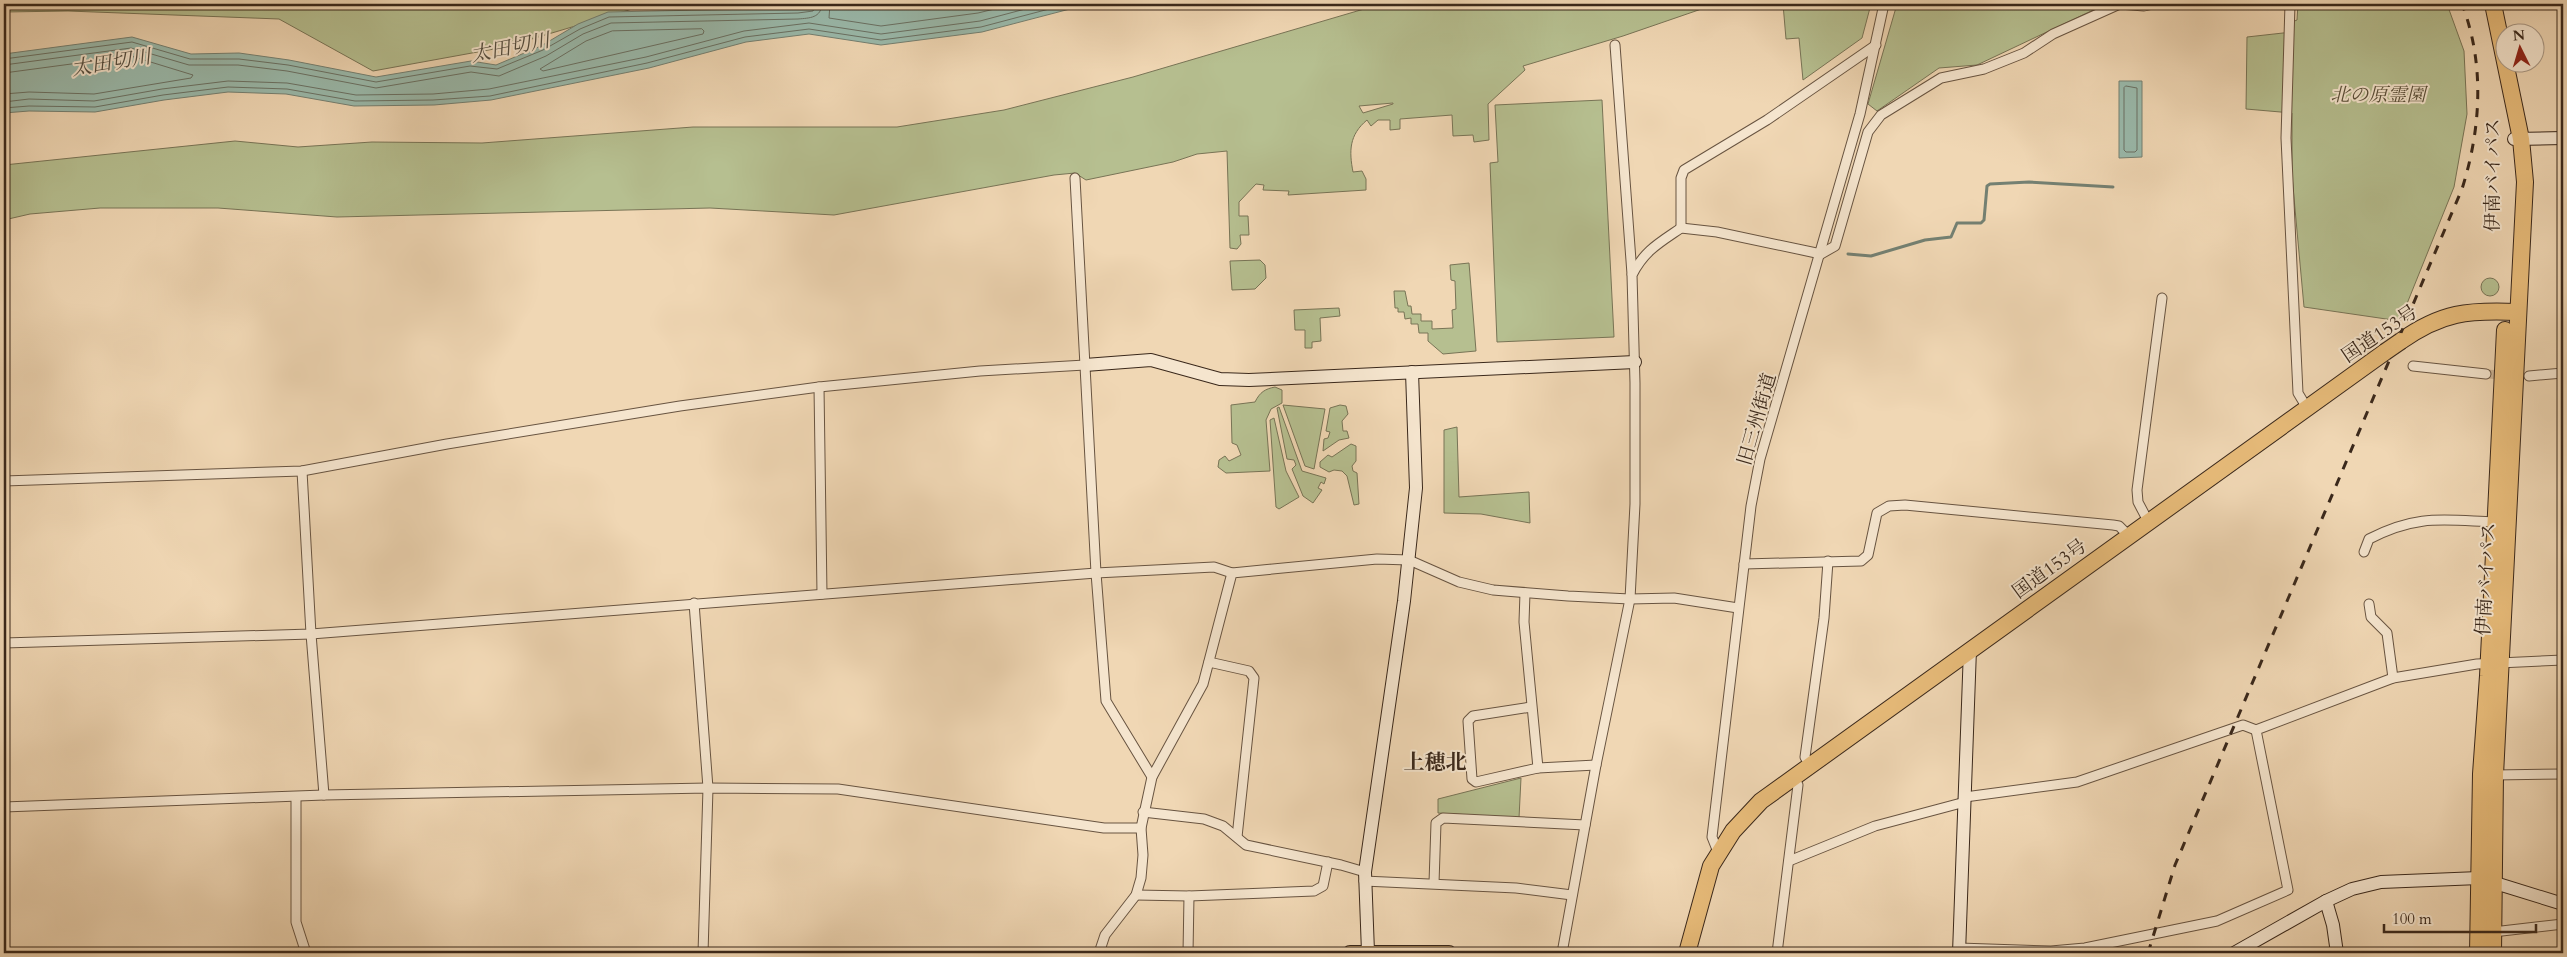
<svg xmlns="http://www.w3.org/2000/svg" width="2567" height="957" font-family="Cardo,'Noto Serif JP',serif">
  <style>
    .green { fill: #b6bf90; stroke: #787456; fill-rule: evenodd }
    .water { fill: #9abaac; stroke: #748072 }
    .lines { fill: none; stroke-linecap: round; stroke-linejoin: round }
    .shore { stroke: #6a7164; stroke-width: 1 }
    .stream { stroke: #748072; stroke-width: 3 }
    .street-tunnel { stroke: #ccb495; stroke-width: 9; stroke-dasharray: 9 4.5; stroke-linecap: butt }
    .street-casing { stroke: #685441; stroke-width: 11 }
    .secondary-casing { stroke: #3a281b; stroke-width: 14 }
    .primary-casing { stroke: #3a281b; stroke-width: 16 }
    .highway-casing { stroke: #3a281b; stroke-width: 18 }
    .street { stroke: #f5e5ce; stroke-width: 9 }
    .secondary { stroke: #f5e5ce; stroke-width: 12 }
    .primary { stroke: #e8bc7a; stroke-width: 14 }
    .highway { stroke: #e8bc7a; stroke-width: 16 }
    .rail { stroke: #3a281b; stroke-width: 3; stroke-dasharray: 9 9; stroke-linecap: butt }
    .highway-bridge-casing { stroke: #3a281b; stroke-width: 18; stroke-linecap: butt }
    .highway-bridge { stroke: #e8bc7a; stroke-width: 16 }
    .labels { text-anchor: middle; stroke-width: 4; stroke-linejoin: round; paint-order: stroke }
    .park-label { font-size: 19px; font-style: italic; fill: #594e38; stroke: #f5e5ce }
    .street-label { font-size: 19px; fill: #3a281b; stroke: #f5e5ce }
    .water-label { font-size: 20px; font-style: italic; fill: #524c3f; stroke: #f5e5ce }
    .quarter-label { font-size: 21px; font-weight: bold; fill: #3a281b; stroke: #f5e5ce }
  </style>
  <rect width="100%" height="100%" fill="#f0d7b4"/>
  <filter id="stains"><feTurbulence type="fractalNoise" baseFrequency=".004" numOctaves="4"/><feColorMatrix values="0 0 0 0 .2 0 0 0 0 .09 0 0 0 0 .02 0 0 0 .5 -.17"/></filter>
  <radialGradient id="worn" r=".72"><stop offset=".6" stop-color="#630" stop-opacity="0"/><stop offset="1" stop-color="#630" stop-opacity=".3"/></radialGradient>
  <g class="green">
    <polygon points="4,4 649,4 505,47 373,71 279,19 68,11 4,12"/>
    <path d="M1381,4H1716L1623,36L1523,66L1525,70L1488,104L1489,140L1474,142L1473,135L1453,136L1452,115L1400,119V129L1390,130V120H1378L1371,126L1367,120C1349,135 1349,151 1353,172L1362,171L1366,179V190L1288,195L1289,191L1263,190L1264,185L1256,184L1239,202V216H1248L1249,235H1240L1241,244L1237,249L1230,248L1227,151L1197,154L1173,162L1086,180L1075,173L1054,175L834,215L710,208L337,217L218,208H100L30,214L4,220V165L235,141L298,147L372,142L482,143L693,127H897L1004,110L1133,77ZM1393,104L1363,113L1359,106L1393,103Z"/>
    <polygon points="1783,4 1871,4 1862,38 1803,80 1799,38 1786,39"/>
    <polygon points="1897,4 2106,4 1977,65 1939,68 1877,111 1868,104"/>
    <polygon points="2298,4 2447,4 2464,51 2467,114 2454,187 2400,321 2304,307 2292,176 2292,113 2246,109 2247,37 2292,32 2292,22 2297,20"/>
    <polygon points="1602,100 1614,337 1497,342 1490,163 1498,162 1495,105"/>
    <polygon points="1260,260 1265,265 1266,278 1255,289 1232,290 1230,261"/>
    <polygon points="1469,263 1476,351 1443,354 1428,341 1428,333 1419,333 1418,324 1411,324 1411,318 1405,319 1404,312 1398,312 1398,308 1395,308 1394,291 1405,291 1408,306 1411,306 1412,314 1421,314 1421,321 1432,321 1432,329 1453,328 1452,310 1456,309 1455,281 1451,280 1450,265"/>
    <circle cx="2490" cy="287" r="9"/>
    <polygon points="1339,308 1340,316 1320,318 1321,341 1312,342 1312,348 1305,348 1305,330 1295,330 1294,310"/>
    <path d="M1275,387L1282,390V403L1271,409L1266,420L1270,471L1226,473L1218,467L1219,460L1225,456L1229,461L1241,455L1237,445L1232,443L1231,405L1255,402C1260,392 1265,389 1275,387Z"/>
    <polygon points="1283,405 1325,409 1314,469 1305,466"/>
    <polygon points="1340,405 1346,406 1348,414 1342,421 1343,431 1347,431 1349,438 1339,440 1323,451 1324,439 1328,438 1330,432 1326,431 1330,408"/>
    <polygon points="1279,407 1302,471 1326,478 1324,484 1321,482 1318,488 1322,490 1313,503 1303,496 1292,469 1296,465 1294,460 1287,459 1277,408"/>
    <polygon points="1274,418 1286,471 1299,497 1279,509 1276,507 1270,420"/>
    <polygon points="1457,427 1459,497 1529,492 1530,523 1481,514 1444,513 1444,430"/>
    <polygon points="1351,444 1356,446 1356,461 1352,466 1353,471 1357,473 1359,504 1354,505 1347,476 1342,471 1334,470 1329,472 1320,467 1320,462 1328,455 1332,457"/>
    <polygon points="1521,778 1519,818 1438,813 1438,799"/>
  </g>
  <g class="water">
    <polygon points="828,4 1089,4 982,32 881,45 809,34 746,42 649,68 491,100 434,105 354,106 286,94 228,92 164,100 95,112 29,111 4,113 4,54 132,37 191,54 239,53 289,60 376,77 471,61 496,65 541,46 578,24 608,12 797,8"/>
    <polygon points="2119,81 2142,81 2142,157 2119,158"/>
  </g>
  <g class="lines">
    <g class="shore">
      <polyline points="830,4 829,18 881,26 978,13 1015,4"/>
      <polygon points="702,29 704,31 703,34 543,71 540,69 586,41 612,31"/>
      <polyline points="4,59 132,42 190,59 239,59 288,65 376,82 470,66 497,69 543,50 580,29 609,17 798,13 813,11 816,4"/>
      <path d="M4,65L131,48L189,65H238L287,71L376,88L471,72L499,76L546,56L583,34L611,23L798,19C810,18 821,18 822,4"/>
      <polyline points="4,73 131,56 193,75 191,78 94,94 29,92 4,94"/>
      <polygon points="2126,86 2137,88 2137,150 2135,152 2126,152 2124,150 2124,88"/>
      <polyline points="4,102 29,99 94,101 162,89 228,81 287,83 356,95 433,94 489,89 646,57 744,31 809,23 881,34 980,21 1044,4"/>
      <polyline points="4,108 29,106 95,107 163,95 228,87 287,89 355,101 433,100 490,96 647,63 745,37 809,29 881,40 981,27 1068,4"/>
    </g>
    <polyline class="stream" points="1848,254 1871,256 1925,240 1951,237 1957,223 1981,223 1984,220 1987,186 1990,184 2029,182 2113,187"/>
    <polyline class="street-tunnel" points="2486,374 2529,376"/>
    <g class="street-casing">
      <g id="street">
        <polyline points="2290,4 2286,138 2298,393 2307,408"/>
        <polyline points="1615,45 1632,274"/>
        <polyline points="1075,178 1096,573 1106,701 1152,777"/>
        <polyline points="1681,228 1681,178 1684,170 1767,120 1876,45"/>
        <polyline points="2413,366 2486,374"/>
        <polyline points="2529,376 2563,373"/>
        <polyline points="819,387 822,594"/>
        <polyline points="302,471 311,634 324,795"/>
        <polyline points="4,481 302,471 447,444 680,406 819,387 980,371 1085,365"/>
        <polyline points="2148,521 2138,502 2137,490 2162,298"/>
        <path d="M2364,552L2369,539C2417,514 2443,520 2494,522"/>
        <polyline points="1744,564 1861,561 1868,555 1877,513 1889,506 1905,505 2113,525 2119,526 2128,535"/>
        <polyline points="1525,593 1524,622 1538,768 1596,765"/>
        <polyline points="694,603 708,788 703,953"/>
        <polyline points="2369,604 2371,617 2387,633 2393,678"/>
        <polyline points="4,643 311,634 1096,573 1214,567 1232,573"/>
        <polyline points="1209,662 1249,671 1254,678 1237,837"/>
        <polyline points="1531,707 1473,716 1468,721 1472,779 1476,782 1538,768"/>
        <polyline points="1810,765 1805,757 1824,618 1828,561"/>
        <polyline points="2495,775 2563,774"/>
        <polyline points="296,797 296,922 306,953"/>
        <polyline points="1965,797 2077,782 2243,725 2256,730"/>
        <polyline points="4,807 324,795 708,788 838,789 1104,828 1141,828"/>
        <polyline points="1143,812 1204,819 1223,826 1246,845 1341,865 1365,872"/>
        <polyline points="1718,852 1712,837 1751,506 1760,459 1860,114 1884,4"/>
        <polyline points="1789,861 1875,826 1965,802"/>
        <polyline points="1364,881 1516,888 1572,895"/>
        <polyline points="1434,883 1436,823 1443,818 1585,825"/>
        <polyline points="1136,895 1189,896 1314,891 1323,886 1328,862"/>
        <polyline points="2493,932 2563,924"/>
        <polyline points="1959,948 2051,951 2085,948 2217,921 2288,890 2256,730 2393,678 2477,664 2563,660"/>
        <polyline points="1099,953 1105,935 1136,895 1141,878 1143,855 1141,828 1152,777 1203,684 1232,573 1377,559 1409,560 1459,582 1493,590 1568,596 1630,599 1674,598 1738,608"/>
        <polyline points="1188,953 1189,896"/>
        <path d="M1562,953L1596,765L1630,599L1635,504V383L1632,275C1644,251 1659,243 1681,228L1717,232L1821,254L1835,246L1868,132L1881,115L1941,78L1984,69L2024,53L2053,34L2120,4L2144,6L2153,4"/>
        <polyline points="1777,953 1798,785 1794,777"/>
      </g>
    </g>
    <g class="secondary-casing">
      <g id="secondary">
        <polyline points="2514,139 2563,138"/>
        <polyline points="1085,365 1151,360 1220,379 1249,380 1635,362"/>
        <polyline points="2326,901 2333,925 2337,953"/>
        <polyline points="1368,952 1365,872 1404,601 1416,488 1412,372"/>
        <polyline points="1959,953 1970,649"/>
        <polyline points="2234,953 2326,901 2352,889 2381,882 2479,878 2563,904"/>
      </g>
    </g>
    <g class="primary-casing">
      <polyline id="primary" points="1350,953 1449,953"/>
    </g>
    <g class="highway-casing">
      <g id="highway">
        <polyline points="2493,4 2521,139 2525,182 2495,775 2493,953"/>
        <path d="M2401,341C2442,312 2468,310 2517,312"/>
        <polyline points="1687,953 1711,866 1733,831 1761,801 2385,352"/>
        <polyline points="2478,953 2481,774 2488,676 2505,330"/>
      </g>
    </g>
    <use href="#street" class="street"/>
    <use href="#secondary" class="secondary"/>
    <use href="#primary" class="primary"/>
    <use href="#highway" class="highway"/>
    <path class="rail" d="M2148,953L2175,865L2462,189C2481,129 2485,64 2462,4"/>
    <g class="highway-bridge-casing">
      <polyline id="highway-bridge" points="2385,352 2401,341"/>
    </g>
    <use href="#highway-bridge" class="highway-bridge"/>
  </g>
  <g class="labels">
    <g class="park-label">
      <text x="2378" y="101">北の原霊園</text>
    </g>
    <g class="street-label">
      <text transform="translate(2492 175) rotate(-90)" y="7">伊南バイパス</text>
      <text transform="translate(2379 333) rotate(-34)" y="7">国道153号</text>
      <text transform="translate(1756 419) rotate(-74)" y="7">旧三州街道</text>
      <text transform="translate(2049 568) rotate(-36)" y="7">国道153号</text>
      <text transform="translate(2485 579) rotate(-87)" y="7">伊南バイパス</text>
    </g>
    <g class="water-label">
      <text transform="translate(510 47) rotate(-11)" y="7">太田切川</text>
      <text transform="translate(111 62) rotate(-9)" y="7">太田切川</text>
    </g>
    <g class="quarter-label">
      <text x="1435" y="769">上穂北</text>
    </g>
  </g>
  <rect width="2567" height="957" fill="none" stroke="#f0d7b4" stroke-width="20"/>
  <rect x="5" y="5" width="2557" height="947" fill="none" stroke="#3a281b" stroke-width="2.5"/>
  <rect x="10" y="10" width="2547" height="937" fill="none" stroke="#3a281b"/>
  <g transform="translate(2520 48) rotate(355)"><circle r="24" fill="#f5e5ce" stroke="#aa9986"/>
  <path d="M0-4L9 19L0 12L-9 19Z" fill="#8f2418"/>
  <text y="-8" font-size="14" font-weight="bold" text-anchor="middle" fill="#3a281b">N</text>
  </g>
  <path d="M2384 924v8h152v-8" fill="none" stroke="#3a281b" stroke-width="2.5"/>
  <text x="2392" y="924" font-size="15" fill="#3a281b" stroke="#f5e5ce" stroke-width="4" paint-order="stroke">100 m</text>
  <rect width="100%" height="100%" filter="url(#stains)"/>
  <rect width="100%" height="100%" fill="url(#worn)"/>
</svg>
